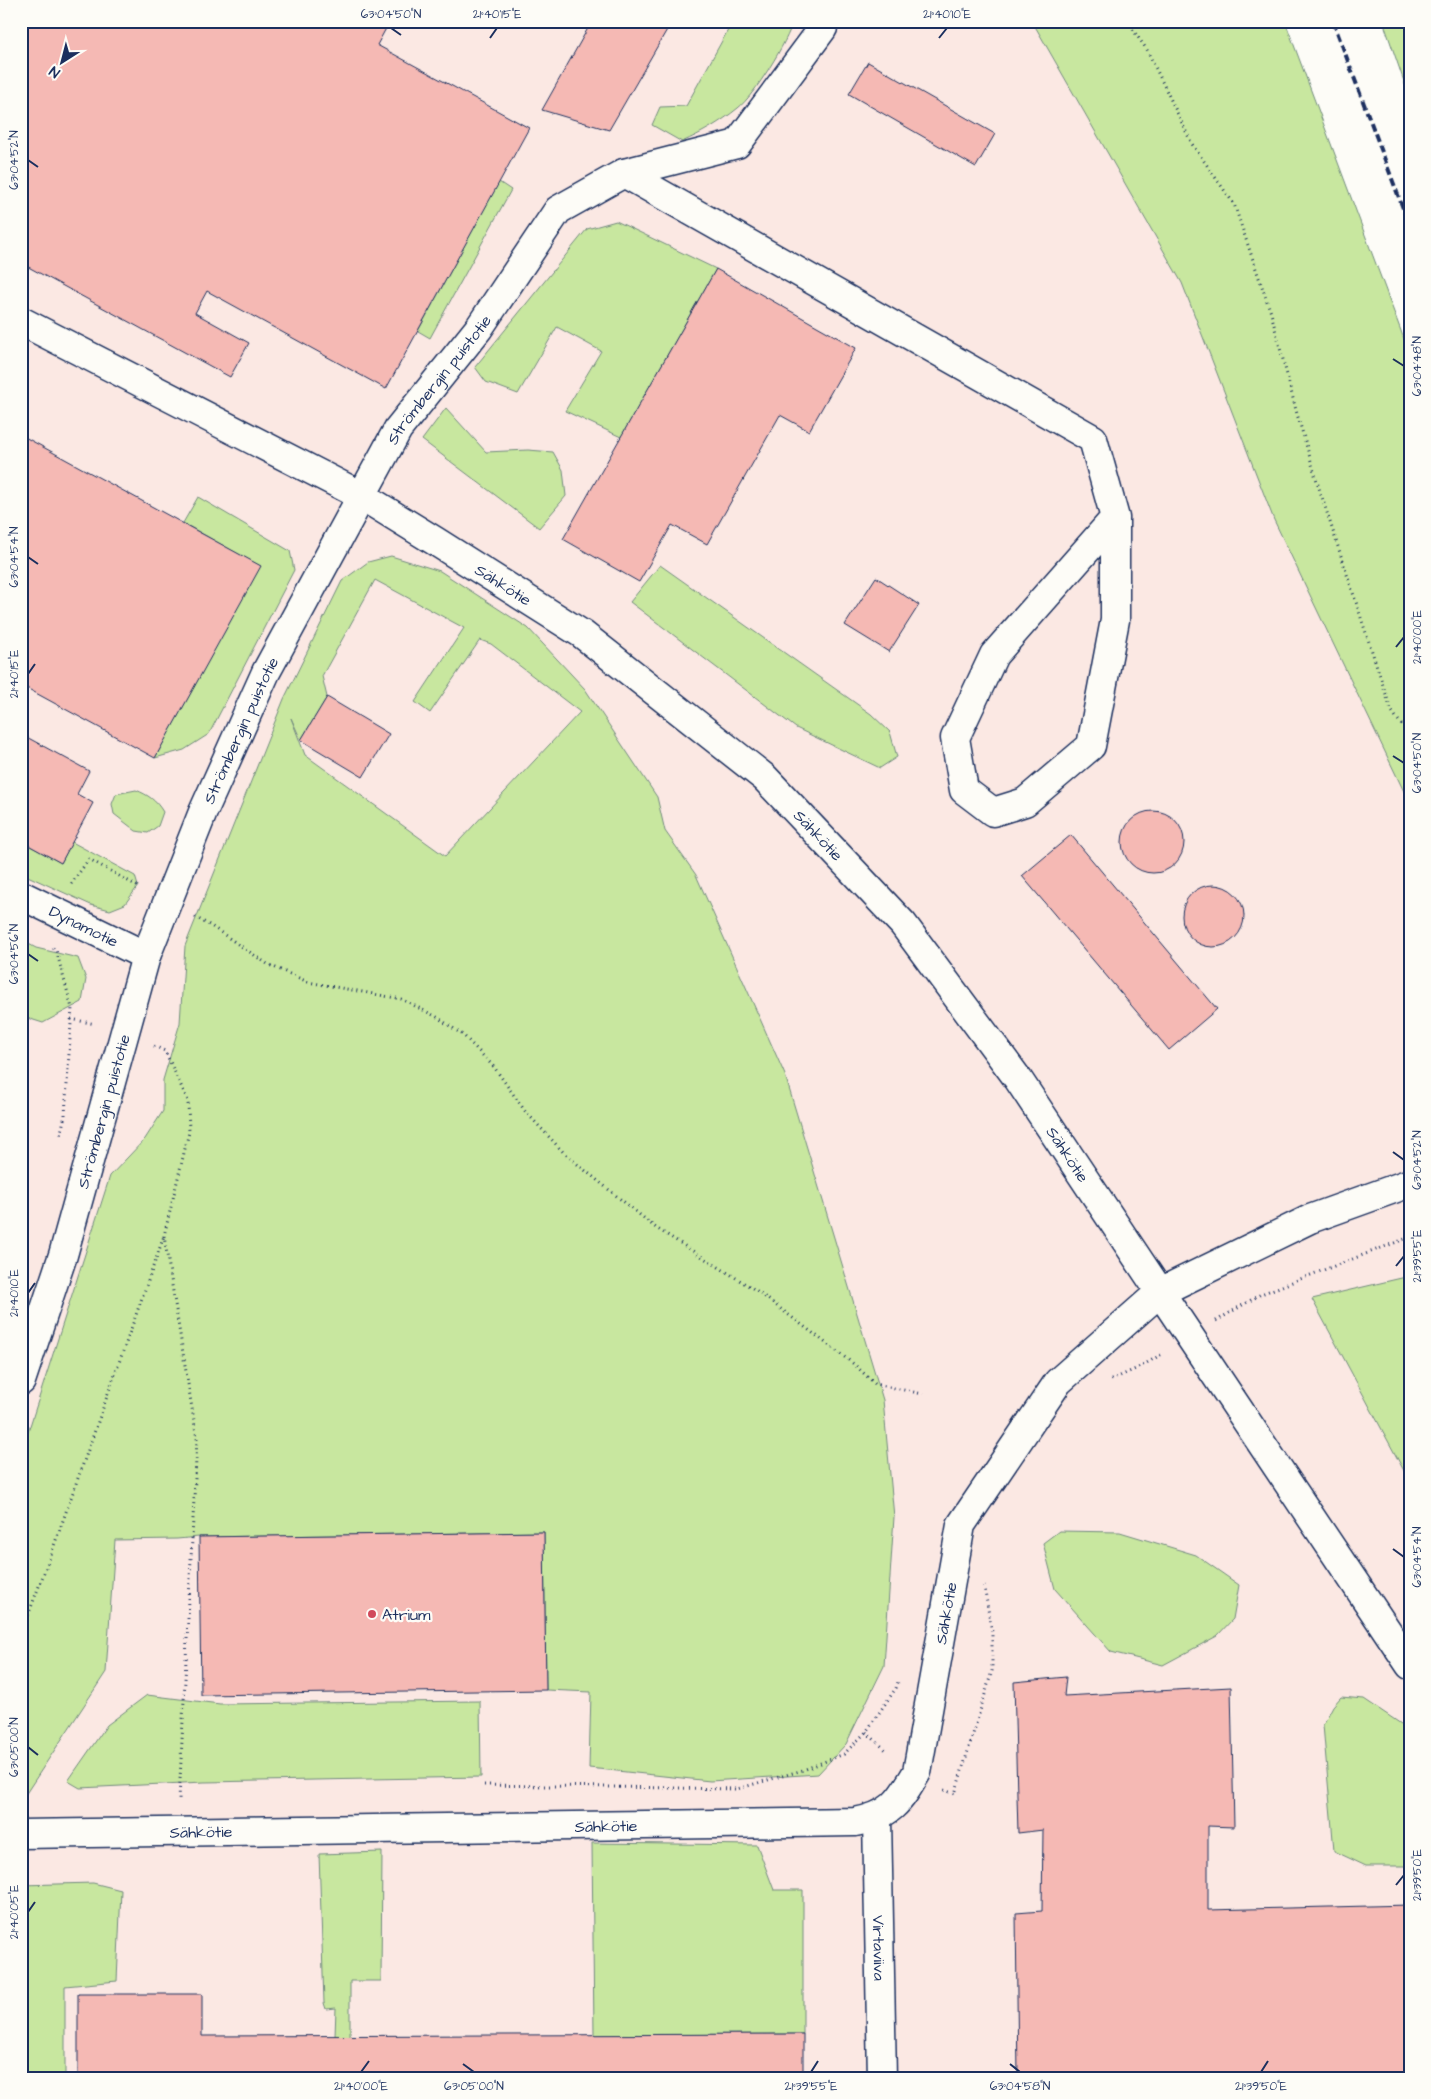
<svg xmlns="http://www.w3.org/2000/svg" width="1431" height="2099" font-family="'Architects Daughter',sans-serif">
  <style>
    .built { fill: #fbe8e3 }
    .green { fill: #c8e79f; stroke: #728b7e; fill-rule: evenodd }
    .building { fill: #f5b9b4; stroke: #1b2f5e }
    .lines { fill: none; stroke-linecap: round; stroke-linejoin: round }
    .minor-casing { stroke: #1b2f5e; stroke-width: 31 }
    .path { stroke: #1b2f5e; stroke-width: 3; stroke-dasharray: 1 4; stroke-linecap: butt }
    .minor { stroke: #fdfcf7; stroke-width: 28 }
    .rail { stroke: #1b2f5e; stroke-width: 4; stroke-dasharray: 8 4; stroke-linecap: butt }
    .ticks { fill: none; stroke: #1b2f5e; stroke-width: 2 }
    .poi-dot { fill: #d1495b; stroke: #fdfcf7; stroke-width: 2 }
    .labels { text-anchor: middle; stroke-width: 4.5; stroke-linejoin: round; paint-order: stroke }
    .street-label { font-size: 16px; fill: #1b2f5e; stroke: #fdfcf7 }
    .poi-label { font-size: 16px; fill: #1b2f5e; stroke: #fdfcf7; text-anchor: start }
    .neatline { fill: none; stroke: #1b2f5e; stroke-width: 2 }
    .ticks-label { font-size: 12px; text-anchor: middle; fill: #1b2f5e }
  </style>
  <rect width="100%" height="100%" fill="#fdfcf7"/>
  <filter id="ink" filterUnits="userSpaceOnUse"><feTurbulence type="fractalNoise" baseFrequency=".02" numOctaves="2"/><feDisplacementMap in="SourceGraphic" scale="10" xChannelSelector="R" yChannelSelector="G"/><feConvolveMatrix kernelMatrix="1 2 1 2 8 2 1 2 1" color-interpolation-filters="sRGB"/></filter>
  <g filter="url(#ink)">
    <polygon class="built" points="21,21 1256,21 1410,382 1410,2078 21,2078"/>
    <g class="green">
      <path d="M733,21H793C788,41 754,96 738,108C721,122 702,133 682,142L652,125L660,107L686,106Z"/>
      <polygon points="1032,21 1285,21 1410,355 1410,804 1274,520 1182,283"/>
      <polygon points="1383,21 1410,21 1410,99"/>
      <polygon points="499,182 511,190 430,338 418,331"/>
      <polygon points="616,221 716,269 621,437 565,411 601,351 557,327 518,394 486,382 475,367 587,229"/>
      <polygon points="446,408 486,452 528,450 553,452 563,470 566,496 539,528 422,440"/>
      <polygon points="198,497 290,551 294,570 209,734 184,750 155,758 260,566 183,523"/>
      <path d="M391,556L440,571L528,628L585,689L657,797L665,831L696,875L785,1075L883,1400L894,1517L884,1666L846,1744L818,1774L710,1781L589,1768L591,1692L546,1690L544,1532L199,1537L177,1539L115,1540L106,1672L25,1795L21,1798V1454L110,1176L145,1139L163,1111V1080L180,1023L185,946L284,699L342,581L368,562ZM375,580L464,628L415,702L430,713L480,640L491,644L580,712L445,856L305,755L291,718L301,740L327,697L322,676Z"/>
      <polygon points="660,565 871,714 890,732 897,757 880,768 796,728 630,602"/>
      <path d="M136,790C148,795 156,800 163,812L158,826L148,833L136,831L114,814L112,804L116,794Z"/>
      <polygon points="21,841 61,863 72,842 135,876 138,886 125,904 110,910 91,905 21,873"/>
      <polygon points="21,940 36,948 78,958 86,979 82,1002 43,1023 21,1016"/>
      <polygon points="1410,1276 1410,1482 1312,1299"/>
      <polygon points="1059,1531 1120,1532 1196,1555 1239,1585 1233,1619 1217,1636 1163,1665 1111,1652 1055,1589 1043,1543"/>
      <polygon points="147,1695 220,1704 480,1701 481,1777 204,1782 80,1788 68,1781 107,1725"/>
      <polygon points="1341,1697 1364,1699 1410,1730 1410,1866 1366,1866 1334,1851 1323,1725 1333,1706"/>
      <polygon points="592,1843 757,1845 774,1890 803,1890 803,2034 594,2035"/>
      <polygon points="382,1852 381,1981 350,1981 350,2036 335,2036 336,2008 326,2009 324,2003 319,1854"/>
      <polygon points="93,1883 121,1890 117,1981 65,1986 65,2078 21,2078 21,1885"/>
    </g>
    <g class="building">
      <polygon points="21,21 390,21 377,45 529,128 386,389 207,291 195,313 249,343 230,377 21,263"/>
      <polygon points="592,21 672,21 609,130 542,110"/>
      <polygon points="868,62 995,134 976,167 849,94"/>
      <polygon points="716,269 856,348 809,431 780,415 707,544 672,525 639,582 563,539"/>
      <polygon points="21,435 261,566 155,758 21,685"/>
      <polygon points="876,577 919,605 889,652 845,625"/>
      <polygon points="327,697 389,734 363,777 301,740"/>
      <polygon points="21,734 89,771 77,794 93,803 61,863 21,841"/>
      <circle cx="1153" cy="842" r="31"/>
      <polygon points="1071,835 1217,1009 1169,1050 1022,876"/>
      <circle cx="1213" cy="916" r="31"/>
      <polygon points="544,1532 546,1690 201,1695 199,1537"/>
      <polygon points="1066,1677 1064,1696 1231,1687 1234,1827 1208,1826 1208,1910 1410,1905 1410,2078 1018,2078 1016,1913 1042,1911 1043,1830 1018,1833 1014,1682"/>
      <polygon points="78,1994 202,1994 202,2036 803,2034 803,2078 78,2078"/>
    </g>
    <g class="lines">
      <g class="minor-casing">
        <g id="minor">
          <polyline points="624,173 1093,439 1115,518 994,655 955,738 964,790 993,812 1025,802 1091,746 1115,620 1115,518"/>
          <path id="s1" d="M21,321L362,496L435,541L582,634L765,778L903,924L1018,1079L1160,1292L1310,1219L1410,1183"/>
          <path id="s2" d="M21,895L146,956"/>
          <path id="s3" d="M21,1381L63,1255L146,956L203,812L266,672L398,429L479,328L558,210L624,173L737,144L823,28V21"/>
          <path id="s4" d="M877,1818L882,2078"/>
          <path id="s5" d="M21,1834L855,1822C891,1815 899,1803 917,1772L961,1525L1058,1382L1160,1292L1410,1665"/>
        </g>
      </g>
      <g class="path">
        <polyline points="1127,21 1147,50 1192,144 1234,204 1271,313 1297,414 1319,488 1391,710 1410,737"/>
        <polyline points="71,884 89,859 139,887"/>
        <polyline points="195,917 211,926 269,965 308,982 401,999 437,1017 463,1035 494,1067 525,1111 565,1154 656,1228 757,1291 855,1365 875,1384 923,1394"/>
        <polyline points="53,948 56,950 72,1008 65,1115 60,1137"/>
        <polyline points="71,1019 95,1024"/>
        <polyline points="154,1046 165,1051 188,1101 189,1132 164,1236 197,1439 179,1800"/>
        <polyline points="1216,1321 1261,1294 1410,1237"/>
        <polyline points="1111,1380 1138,1368 1164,1353"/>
        <polyline points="21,1634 50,1557 164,1236"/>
        <polyline points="866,1732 888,1752"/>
        <polyline points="484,1785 737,1789 803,1770 844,1754 866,1732 896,1688 899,1679"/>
        <polyline points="944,1790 955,1794 992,1671 992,1632 984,1586"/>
      </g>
      <use href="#minor" class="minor"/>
      <polyline class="rail" points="1333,21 1410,227"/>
    </g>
  </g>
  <path class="ticks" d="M391,28L401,35M490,38L497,28M939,38L947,28M28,160L38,167M1393,359L1404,366M28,557L38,564M1396,647L1404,637M28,674L35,664M1393,756L1404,763M28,954L38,961M1393,1152L1404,1160M1396,1266L1404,1256M28,1293L35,1283M1393,1549L1404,1557M28,1747L38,1755M1396,1885L1404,1875M28,1912L35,1902M463,2064L474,2072M1010,2064L1020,2072M361,2072L369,2061M811,2072L818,2061M1261,2072L1268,2061"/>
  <circle class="poi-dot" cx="372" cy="1614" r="5"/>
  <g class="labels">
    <g class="street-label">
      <text dy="6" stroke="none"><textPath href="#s3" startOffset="1092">Strömbergin puistotie</textPath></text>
      <text dy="6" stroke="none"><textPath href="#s1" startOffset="550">Sähkötie</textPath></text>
      <text dy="6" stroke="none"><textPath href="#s3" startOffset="688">Strömbergin puistotie</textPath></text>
      <text dy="6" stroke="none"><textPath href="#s1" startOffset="954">Sähkötie</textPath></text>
      <text dy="6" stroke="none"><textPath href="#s2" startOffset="70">Dynamotie</textPath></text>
      <text dy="6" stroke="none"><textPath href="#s3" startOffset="282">Strömbergin puistotie</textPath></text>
      <text dy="6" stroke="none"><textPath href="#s1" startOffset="1360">Sähkötie</textPath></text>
      <text dy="6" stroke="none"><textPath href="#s5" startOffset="1079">Sähkötie</textPath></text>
      <text dy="6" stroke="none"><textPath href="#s5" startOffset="585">Sähkötie</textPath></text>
      <text dy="6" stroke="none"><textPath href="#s5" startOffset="180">Sähkötie</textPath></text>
      <text dy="6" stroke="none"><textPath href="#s4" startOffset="130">Virtaviiva</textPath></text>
    </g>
    <g class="poi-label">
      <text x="382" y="1620">Atrium</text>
    </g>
  </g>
  <rect width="1431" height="2099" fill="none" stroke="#fdfcf7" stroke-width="55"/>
  <g transform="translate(62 62) rotate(216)" stroke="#fdfcf7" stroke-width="4" paint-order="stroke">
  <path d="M0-4L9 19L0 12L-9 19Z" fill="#1b2f5e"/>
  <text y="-8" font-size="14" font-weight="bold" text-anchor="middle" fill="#1b2f5e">N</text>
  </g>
  <rect x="28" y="28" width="1376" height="2044" class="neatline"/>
  <g class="ticks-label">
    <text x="391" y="18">63°04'50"N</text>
    <text x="497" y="18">21°40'15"E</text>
    <text x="947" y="18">21°40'10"E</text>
    <text transform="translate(14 160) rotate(-90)" y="4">63°04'52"N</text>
    <text transform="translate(1417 366) rotate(-90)" y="4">63°04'48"N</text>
    <text transform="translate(14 557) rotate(-90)" y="4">63°04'54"N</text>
    <text transform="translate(1417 637) rotate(-90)" y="4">21°40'00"E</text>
    <text transform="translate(14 674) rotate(-90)" y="4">21°40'15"E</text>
    <text transform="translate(1417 763) rotate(-90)" y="4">63°04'50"N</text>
    <text transform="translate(14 954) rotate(-90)" y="4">63°04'56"N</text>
    <text transform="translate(1417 1160) rotate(-90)" y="4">63°04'52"N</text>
    <text transform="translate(1417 1256) rotate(-90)" y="4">21°39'55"E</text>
    <text transform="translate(14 1293) rotate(-90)" y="4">21°40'10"E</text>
    <text transform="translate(1417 1557) rotate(-90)" y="4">63°04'54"N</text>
    <text transform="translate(14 1747) rotate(-90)" y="4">63°05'00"N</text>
    <text transform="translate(1417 1875) rotate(-90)" y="4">21°39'50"E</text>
    <text transform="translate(14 1912) rotate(-90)" y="4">21°40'05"E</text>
    <text x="361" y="2090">21°40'00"E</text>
    <text x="474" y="2090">63°05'00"N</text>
    <text x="811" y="2090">21°39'55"E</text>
    <text x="1020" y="2090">63°04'58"N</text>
    <text x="1261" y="2090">21°39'50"E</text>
  </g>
</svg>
